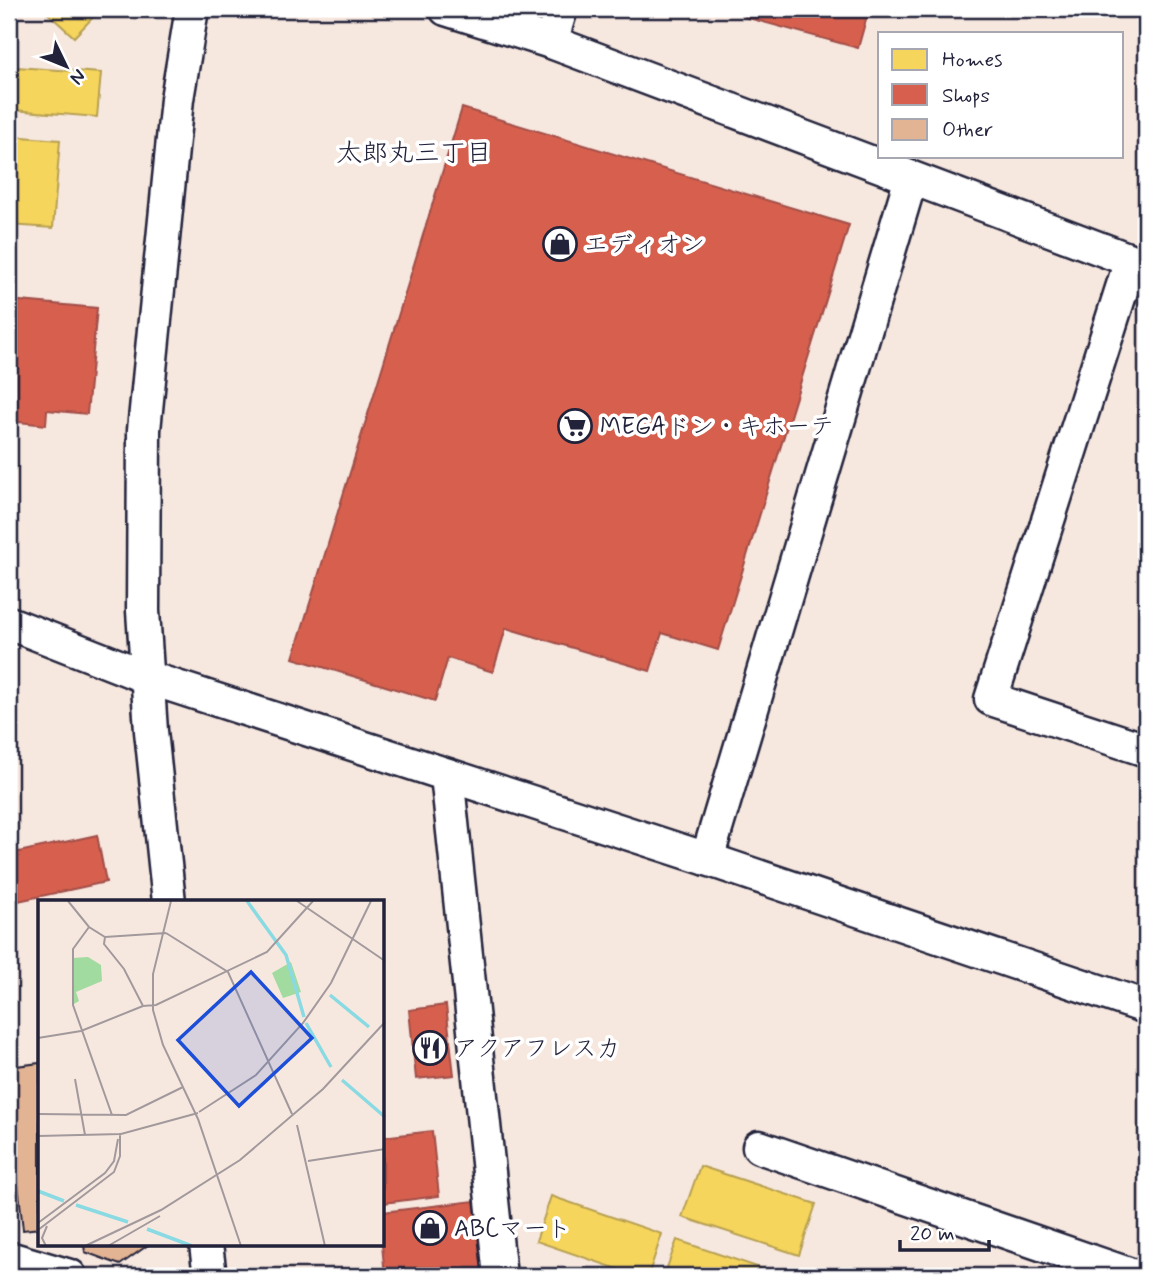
<svg xmlns="http://www.w3.org/2000/svg" width="1155" height="1285" font-family="Mynerve,'Klee One',sans-serif">
  <style>
    .homes { fill: #f6d55c; stroke: #b69f52; stroke-width: 2 }
    .shops { fill: #d6604d; stroke: #a04d48; stroke-width: 2 }
    .building { fill: #e3b494; stroke: #22223b; stroke-width: 2 }
    .lines { fill: none; stroke-linecap: round; stroke-linejoin: round }
    .minor-casing { stroke: #22223b; stroke-width: 37 }
    .minor { stroke: #fff; stroke-width: 32 }
    .labels { text-anchor: middle; stroke-width: 7; stroke-linejoin: round; paint-order: stroke }
    .poi-label { font-size: 24px; fill: #22223b; stroke: #fff; text-anchor: start }
    .neighbourhood-label { font-size: 26px; fill: #22223b; stroke: #fff }
    .inset-river { fill: none; stroke: #89dae3; stroke-width: 3.5 }
    .inset-road { fill: none; stroke: #a2999d; stroke-width: 2 }
    .view { fill: #1d4ed8; fill-opacity: 0.15; stroke: #1d4ed8; stroke-width: 3.5 }
    .inset-edge { fill: none; stroke: #22223b; stroke-width: 3.5 }
  </style>
  <rect width="100%" height="100%" fill="#f7e8df"/>
  <filter id="ink" filterUnits="userSpaceOnUse"><feTurbulence type="fractalNoise" baseFrequency=".0143" numOctaves="2"/><feDisplacementMap in="SourceGraphic" scale="14" xChannelSelector="R" yChannelSelector="G"/><feConvolveMatrix kernelMatrix="1 2 1 2 8 2 1 2 1" color-interpolation-filters="sRGB"/></filter>
  <g filter="url(#ink)">
    <g class="homes">
      <polygon points="43,9 101,9 74,37"/>
      <polygon points="16,67 101,73 97,117 13,110"/>
      <polygon points="9,136 60,140 53,228 9,225"/>
      <polygon points="700,1166 816,1204 799,1255 682,1217"/>
      <polygon points="551,1196 662,1234 648,1276 638,1276 536,1241"/>
      <polygon points="677,1240 784,1276 664,1276"/>
    </g>
    <g class="shops">
      <polygon points="747,9 869,9 858,48 745,17"/>
      <polygon points="462,108 849,225 718,650 662,633 650,671 506,628 493,672 448,658 435,701 293,658"/>
      <polygon points="9,300 97,308 87,414 47,410 46,425 9,421"/>
      <polygon points="97,835 106,882 9,903 9,854"/>
      <polygon points="446,1005 454,1075 416,1079 409,1010"/>
      <polygon points="432,1131 439,1196 383,1203 383,1137"/>
      <polygon points="474,1201 483,1276 385,1276 382,1245 383,1212"/>
    </g>
    <g class="building">
      <polygon points="40,1063 40,1228 23,1230 9,1100 9,1067"/>
      <polygon points="84,1245 148,1245 120,1265 85,1252"/>
    </g>
    <g class="lines">
      <g class="minor-casing">
        <g id="minor">
          <polyline points="446,9 551,42 1146,266"/>
          <polyline points="551,42 561,9"/>
          <polyline points="1131,260 991,699 1146,750"/>
          <polyline points="9,623 149,678 707,859 1146,1007"/>
          <polyline points="447,775 500,1276"/>
          <polyline points="707,859 911,178"/>
          <polyline points="169,902 151,731 143,611 144,430 177,99 192,9"/>
          <polyline points="759,1147 1134,1276"/>
          <polyline points="206,1245 210,1276"/>
          <polyline points="9,1258 70,1276"/>
        </g>
      </g>
      <use href="#minor" class="minor"/>
    </g>
  </g>
  <defs>
    <g id="shop-ring" transform="scale(1.75)"><circle r="9.5" fill="#fff" stroke="#22223b" stroke-width="1.5"/><path d="M-5-2.5h2.3a2.7 3.5 0 0 1 5.4 0H5L5.5 6h-11ZM-1.5-2.5h3a1.5 2.3 0 0 0-3 0Z" fill="#22223b"/></g>
    <g id="supermarket-ring" transform="scale(1.75)"><circle r="9.5" fill="#fff" stroke="#22223b" stroke-width="1.5"/><path d="M-6-5.5h2.5l.6 2H6L4.5 2H-2.5L-4.4-4H-6ZM-1.5 3.2a1.3 1.3 0 1 0 .1 0ZM3 3.2a1.3 1.3 0 1 0 .1 0Z" fill="#22223b"/></g>
    <g id="restaurant-ring" transform="scale(1.75)"><circle r="9.5" fill="#fff" stroke="#22223b" stroke-width="1.5"/><path d="M-5-6h1v4h1v-4h1v4h1v-4h1v5L-1.5 .5V6h-2V.5L-5-1ZM5-6V6H3V1.5H1.5Q1.5-4 5-6Z" fill="#22223b"/></g>
  </defs>
  <g fill-rule="evenodd">
    <use href="#shop-ring" x="560" y="244"/>
    <use href="#supermarket-ring" x="575" y="426"/>
    <use href="#restaurant-ring" x="430" y="1048"/>
    <use href="#shop-ring" x="430" y="1228"/>
  </g>
  <g class="labels">
    <g class="poi-label">
      <text x="584" y="252">エディオン</text>
      <text x="600" y="434">MEGAドン・キホーテ</text>
      <text x="454" y="1056">アクアフレスカ</text>
      <text x="454" y="1236">ABCマート</text>
    </g>
    <g class="neighbourhood-label">
      <text x="414" y="161">太郎丸三丁目</text>
    </g>
  </g>
  <g transform="translate(38 900)">
    <rect width="346" height="346" fill="#f7e8df"/>
    <path d="M50,57L63,65L64,81L38,92L41,101L36,104L35,58ZM253,62L263,92L245,98L234,73Z" fill="#a1dba0"/>
    <path class="inset-river" d="M209,1L248,55L266,117M292,95L331,127M268,123L293,167M304,180L347,217M0,291L26,301M38,305L90,322M109,329L154,346"/>
    <path class="inset-road" d="M30,1L51,27L67,37L128,33M133,1L115,74V110L125,145L160,219L203,346M259,1L347,61M51,27L35,49V105L74,215M128,33L190,72L254,214M67,37L66,44L86,69L105,106L118,105L229,52L275,1M0,138L43,131L105,106M37,179L47,235M161,212L218,175L265,123L293,83L333,1M0,214L88,215L145,187M259,225L287,346M0,236L83,234L160,213M270,261L347,249M0,323L67,273L76,261L80,239M0,330L76,272L82,256V233M8,346L4,338L9,326M47,346L123,310L202,260L285,189L347,122M70,346L122,316"/>
    <path class="view" d="M213,72L274,138L201,206L140,140Z"/>
    <rect width="346" height="346" class="inset-edge"/>
  </g>
  <rect width="1155" height="1285" fill="none" stroke="#fff" stroke-width="35"/>
  <rect x="18" y="18" width="1120" height="1250" fill="none" stroke="#22223b" stroke-width="2.5" filter="url(#ink)"/>
  <rect x="878" y="32" width="245" height="126" fill="#ffffff" stroke="#a7a7b1" stroke-width="2"/>
  <rect x="892" y="49" width="35" height="21" fill="#f6d55c" stroke="#a7a7b1" stroke-width="2"/>
  <text x="942" y="66" font-size="21" fill="#22223b">Homes</text>
  <rect x="892" y="84" width="35" height="21" fill="#d6604d" stroke="#a7a7b1" stroke-width="2"/>
  <text x="942" y="102" font-size="21" fill="#22223b">Shops</text>
  <rect x="892" y="119" width="35" height="21" fill="#e3b494" stroke="#a7a7b1" stroke-width="2"/>
  <text x="942" y="136" font-size="21" fill="#22223b">Other</text>
  <g transform="translate(66 66) rotate(133)" stroke="#ffffff" stroke-width="5" paint-order="stroke">
  <path d="M0-5L12 26L0 18L-12 26Z" fill="#22223b"/>
  <text y="-10" font-size="19" font-weight="bold" text-anchor="middle" fill="#22223b">N</text>
  </g>
  <path d="M900 1240v10h89v-10" fill="none" stroke="#22223b" stroke-width="3.5"/>
  <text x="910" y="1240" font-size="21" fill="#22223b" stroke="#ffffff" stroke-width="5" paint-order="stroke">20 m</text>
</svg>
